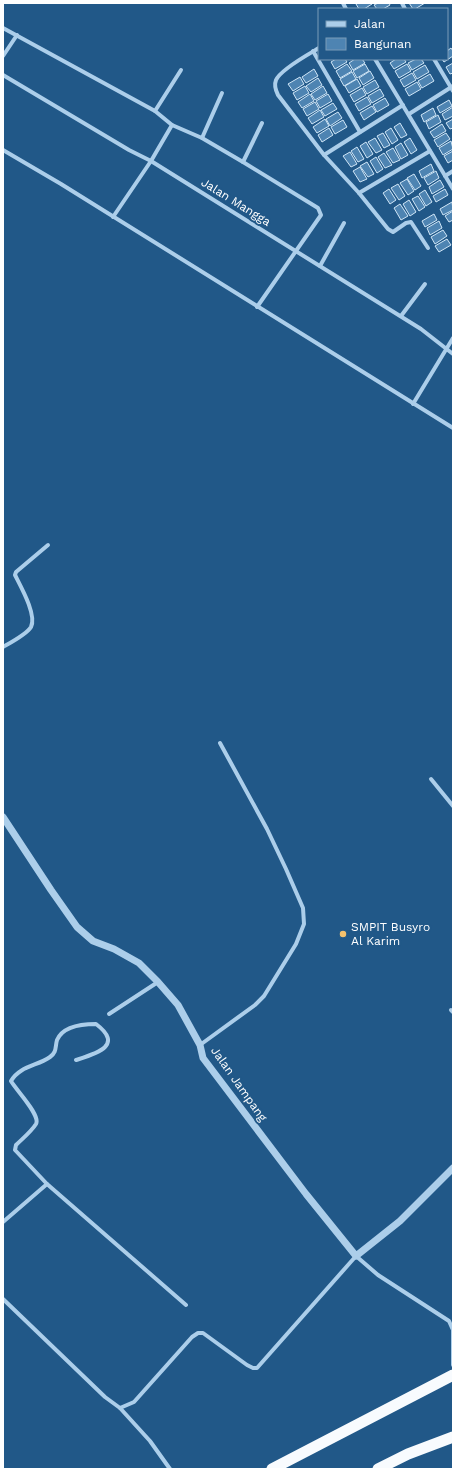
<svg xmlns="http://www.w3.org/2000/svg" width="456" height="1472" font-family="'Work Sans',sans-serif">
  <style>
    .building { fill: #4e84b2; stroke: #d0e6f7 }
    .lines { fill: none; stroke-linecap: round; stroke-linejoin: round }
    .minor { stroke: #acceea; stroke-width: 4 }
    .tertiary { stroke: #acceea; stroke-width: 7 }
    .trunk { stroke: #f8fbfe; stroke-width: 11 }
    .poi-dot { fill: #f6c26d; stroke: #215888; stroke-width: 1.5 }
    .labels { text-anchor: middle; stroke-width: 4; stroke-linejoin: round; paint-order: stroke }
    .street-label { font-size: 12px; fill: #fff; stroke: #215888 }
    .poi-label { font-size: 12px; fill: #fff; stroke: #215888; text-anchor: start }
  </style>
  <rect width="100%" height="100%" fill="#215888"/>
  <g class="building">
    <polygon points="359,3 372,3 372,4 364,9 359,9 356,4"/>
    <polygon points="378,3 389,3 390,5 383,9 377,9 374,5"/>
    <polygon points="409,3 425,3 415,9 413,9"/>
    <polygon points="451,48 453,51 453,56 444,62 442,59 447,59 447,51"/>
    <polygon points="336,59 345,59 347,62 335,69 331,62"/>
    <polygon points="355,59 362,59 365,63 353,70 349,63"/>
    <polygon points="396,59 404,59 406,62 394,69 390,63"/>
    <polygon points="416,59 421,59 424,63 412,70 408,63"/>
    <polygon points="453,63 453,73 450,74 446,67"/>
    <polygon points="347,64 352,71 340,78 336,71"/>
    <polygon points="365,64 369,71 357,78 353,71"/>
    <polygon points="407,64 411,71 399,78 395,71"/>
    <polygon points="425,65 429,72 417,79 413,72"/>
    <polygon points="314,69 318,76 306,83 302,77"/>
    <polygon points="370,71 374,78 363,85 359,78"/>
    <polygon points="352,72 356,79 344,86 340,79"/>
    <polygon points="412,73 416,80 404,87 400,80"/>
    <polygon points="430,74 434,81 422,88 418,81"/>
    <polygon points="300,77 304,84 293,91 288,84"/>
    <polygon points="318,78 322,85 311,92 306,86"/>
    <polygon points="357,79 361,86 349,93 345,86"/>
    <polygon points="375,80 379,87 367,94 363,87"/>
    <polygon points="417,82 421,89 409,96 405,89"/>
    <polygon points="305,86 309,93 297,100 293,93"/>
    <polygon points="323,86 327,93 315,100 311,94"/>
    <polygon points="362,88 366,95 354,102 350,95"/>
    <polygon points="380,89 384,96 372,103 368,96"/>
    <polygon points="310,94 314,101 302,108 298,102"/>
    <polygon points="328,94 332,101 320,108 316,101"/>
    <polygon points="367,97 371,104 359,111 355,104"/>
    <polygon points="385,98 389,105 377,112 373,105"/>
    <polygon points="449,100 452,106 440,113 437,107"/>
    <polygon points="315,102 319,109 307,116 303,109"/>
    <polygon points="333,103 337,109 325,116 321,110"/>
    <polygon points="372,106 376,112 364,120 360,113"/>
    <polygon points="453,107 453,116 445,120 442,114"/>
    <polygon points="433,108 436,115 424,122 421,115"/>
    <polygon points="320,110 324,117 312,124 308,118"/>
    <polygon points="338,112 342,118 330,126 326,119"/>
    <polygon points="438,115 441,122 429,129 426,122"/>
    <polygon points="325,119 329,126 317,133 313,127"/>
    <polygon points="453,119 453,128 450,129 446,123"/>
    <polygon points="343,120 347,127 335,134 331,127"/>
    <polygon points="400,123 407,135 401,138 394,127"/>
    <polygon points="442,124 446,131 434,138 430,132"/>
    <polygon points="329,128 333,135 322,142 318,135"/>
    <polygon points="391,128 398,140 392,144 385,132"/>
    <polygon points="383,133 390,145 384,148 377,136"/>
    <polygon points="446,133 450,139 438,147 434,140"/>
    <polygon points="375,138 382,150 376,153 368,142"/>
    <polygon points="410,138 417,150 411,154 404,142"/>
    <polygon points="451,141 453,149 443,155 439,148"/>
    <polygon points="366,142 373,154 367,158 360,146"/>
    <polygon points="401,143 408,155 401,159 395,147"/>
    <polygon points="357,147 364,159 358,162 351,151"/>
    <polygon points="393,148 400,160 393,163 386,152"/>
    <polygon points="453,151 453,160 448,163 444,156"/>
    <polygon points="350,152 357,164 351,167 343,156"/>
    <polygon points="384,153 392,165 385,168 378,157"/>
    <polygon points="376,157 383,169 377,173 370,161"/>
    <polygon points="367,162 374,174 368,177 360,166"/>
    <polygon points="431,164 434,171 422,178 419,171"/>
    <polygon points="360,167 367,179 360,182 353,171"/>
    <polygon points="436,171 439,178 428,185 424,178"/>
    <polygon points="414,174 421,186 415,190 407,178"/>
    <polygon points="407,179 414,191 408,195 400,183"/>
    <polygon points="440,180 444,187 432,194 429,187"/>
    <polygon points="398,184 405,196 399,200 391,188"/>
    <polygon points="389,189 396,200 390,204 383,193"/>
    <polygon points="445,189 448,195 436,202 433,196"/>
    <polygon points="425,190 432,202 426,206 419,194"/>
    <polygon points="418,196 425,207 419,211 412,199"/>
    <polygon points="409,200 416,212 410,216 403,204"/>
    <polygon points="452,202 453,210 443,215 440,209"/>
    <polygon points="400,204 408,216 401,220 394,208"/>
    <polygon points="453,211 453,220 449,222 445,216"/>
    <polygon points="434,214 437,220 425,227 422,221"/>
    <polygon points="439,221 442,228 430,235 427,228"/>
    <polygon points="443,230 447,236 435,244 431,237"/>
    <polygon points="447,239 451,245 439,252 435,246"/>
  </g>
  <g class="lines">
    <g class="minor">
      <polyline points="343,3 346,9"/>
      <polyline points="402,3 405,9"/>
      <polyline points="3,28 155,111 172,125 202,138 243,162 318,208 321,215 257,307"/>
      <path d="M319,48C309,54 281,69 276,80C274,85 276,91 278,95L324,155L359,193L388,229L393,232L406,223L411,222L428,248"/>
      <polyline points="313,51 360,132"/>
      <polyline points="3,56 17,35"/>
      <polyline points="375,59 453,189"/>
      <polyline points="434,59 453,91"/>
      <polyline points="3,75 129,150 151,161 421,329 453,354"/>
      <polyline points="155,111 181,70"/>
      <polyline points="409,114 453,86"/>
      <polyline points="202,138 222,93"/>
      <polyline points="3,150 61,184 453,428"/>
      <polyline points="324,155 403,105"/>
      <polyline points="243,162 262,123"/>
      <polyline points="445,176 453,171"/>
      <polyline points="359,193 430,151"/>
      <polyline points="113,217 151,161 172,125"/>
      <polyline points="320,266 344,223"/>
      <polyline points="401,316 425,284"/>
      <polyline points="413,404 453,338"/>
      <path d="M3,647C10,643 27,634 31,627C37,615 21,587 15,575L16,572L48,545"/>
      <polyline points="431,779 453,806"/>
      <polyline points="451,1010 453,1012"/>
      <polyline points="109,1014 158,982"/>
      <polyline points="200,1045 255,1005 264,996 296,944 304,924 303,908 286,869 267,829 220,743"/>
      <path d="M76,1060C95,1054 125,1046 96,1024C84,1024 63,1026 57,1040C55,1047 57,1052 50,1057C37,1066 20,1066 11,1081C16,1090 41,1115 36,1124C31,1132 22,1139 16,1145L15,1150L47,1184L186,1305"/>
      <polyline points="3,1222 47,1184"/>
      <polyline points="3,1299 105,1397 120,1408 134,1402 192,1337 198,1333 203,1333 247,1365 253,1368 257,1368 356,1256 378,1275 449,1321 453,1330 453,1365"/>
      <polyline points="120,1408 150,1441 170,1469"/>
    </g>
    <polyline class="tertiary" points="3,817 51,890 77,927 93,941 114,949 139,963 158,982 178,1005 200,1045 203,1058 306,1194 356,1256 400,1221 453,1168"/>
    <g class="trunk">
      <polyline points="272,1469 453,1375"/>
      <polyline points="378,1469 408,1454 453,1437"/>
    </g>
  </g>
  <circle class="poi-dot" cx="343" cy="934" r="4"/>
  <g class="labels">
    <g class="street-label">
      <text transform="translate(236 202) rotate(32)" y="4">Jalan Mangga</text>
      <text transform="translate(239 1084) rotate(55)" y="4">Jalan Jampang</text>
    </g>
    <g class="poi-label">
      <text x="351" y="931">SMPIT Busyro<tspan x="351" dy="14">Al Karim</tspan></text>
    </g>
  </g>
  <rect width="456" height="1472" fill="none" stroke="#ffffff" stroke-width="8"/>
  <rect x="318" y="8" width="130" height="52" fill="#215888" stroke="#7a9bb8"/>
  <rect x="326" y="21" width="20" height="6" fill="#acceea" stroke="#7a9bb8"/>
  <text x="354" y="28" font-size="12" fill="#ffffff">Jalan</text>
  <rect x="326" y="38" width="20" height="12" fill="#4e84b2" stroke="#7a9bb8"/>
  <text x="354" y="48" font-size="12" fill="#ffffff">Bangunan</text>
</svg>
